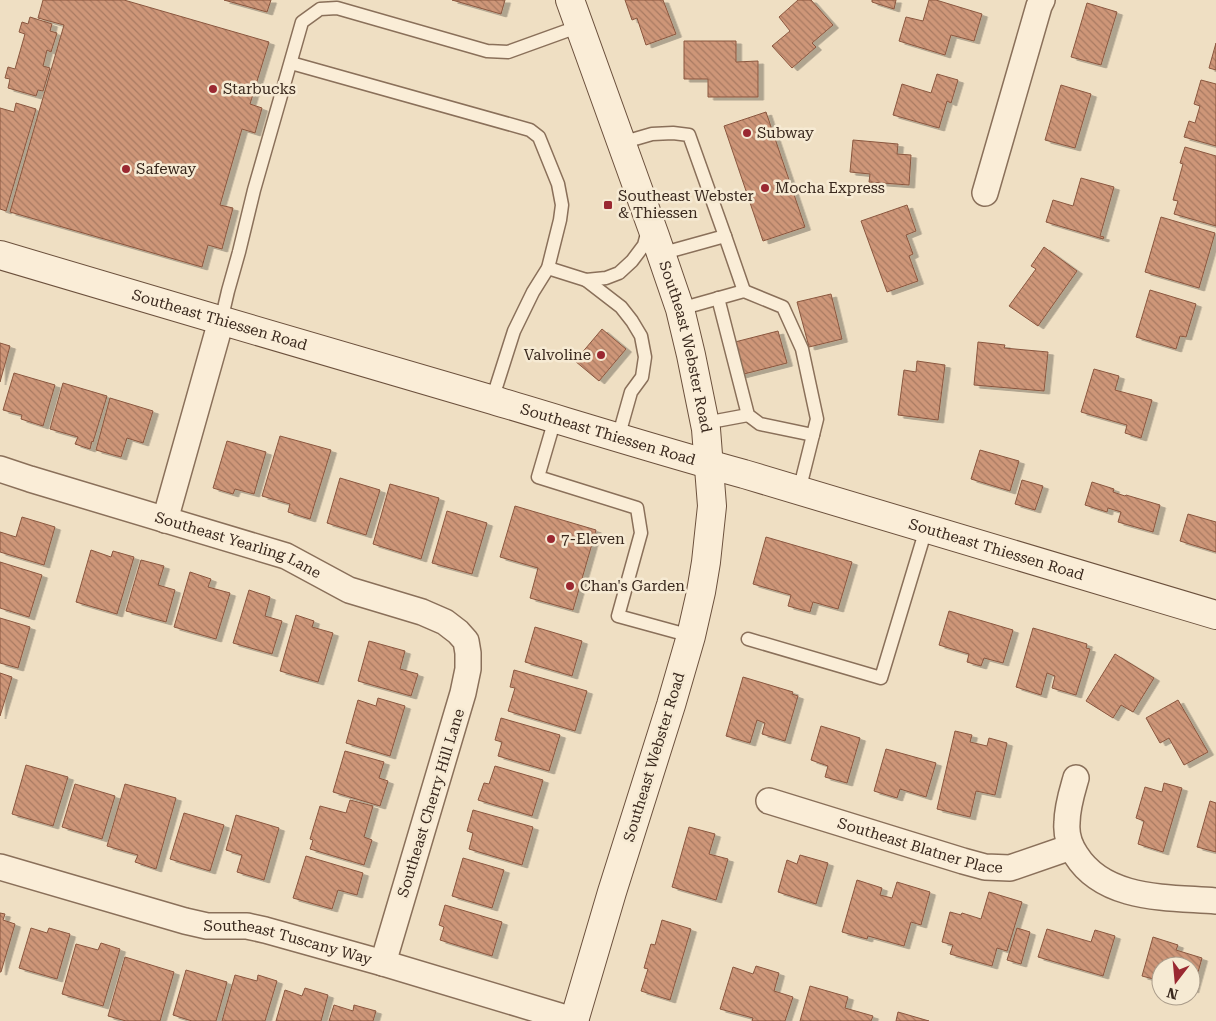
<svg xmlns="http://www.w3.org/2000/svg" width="1216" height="1021" font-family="'Roboto Serif',serif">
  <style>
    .building { fill: url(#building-back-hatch); stroke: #8a573f; filter: url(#shadow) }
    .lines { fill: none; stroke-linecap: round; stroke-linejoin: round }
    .lane-casing { stroke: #8a705a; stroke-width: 15 }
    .street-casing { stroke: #8a705a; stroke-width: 28 }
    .secondary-casing { stroke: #6c513d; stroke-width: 30 }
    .lane { stroke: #faedd7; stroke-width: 12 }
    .street { stroke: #faedd7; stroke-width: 25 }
    .secondary { stroke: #faedd7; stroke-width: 28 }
    .poi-dot { fill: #9a2831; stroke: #f6ead3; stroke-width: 2 }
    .labels { text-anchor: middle; stroke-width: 5; stroke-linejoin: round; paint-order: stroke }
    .poi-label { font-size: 15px; fill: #3a291e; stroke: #f6ead3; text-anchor: start }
    .street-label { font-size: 15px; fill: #3a291e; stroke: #f6ead3 }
  </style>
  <defs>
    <pattern id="building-back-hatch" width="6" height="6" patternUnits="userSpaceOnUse" patternTransform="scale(1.25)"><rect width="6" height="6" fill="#ce9678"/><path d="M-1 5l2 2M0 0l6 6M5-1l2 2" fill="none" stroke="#a87a62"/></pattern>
    <filter id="shadow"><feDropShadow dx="5.5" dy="3" stdDeviation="0" flood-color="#0004"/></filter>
  </defs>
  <rect width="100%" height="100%" fill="#efdfc3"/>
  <g class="building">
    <polygon points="43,0 124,0 269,42 250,104 262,108 255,133 242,129 220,205 233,208 222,249 208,245 202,267 10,212 64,25 38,18"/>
    <polygon points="224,0 271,0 267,12"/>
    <polygon points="452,0 505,0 501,14"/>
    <polygon points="625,0 663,0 676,34 646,45 637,18 632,20"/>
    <polygon points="798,0 811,0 833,25 812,43 816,47 792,68 772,46 790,31 779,17"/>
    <polygon points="872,0 896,0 894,9 872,2"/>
    <polygon points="929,0 936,0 982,14 974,41 951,35 945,55 899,41 906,17 923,21"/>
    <polygon points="1087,3 1117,12 1101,65 1071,57"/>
    <polygon points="30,17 52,24 50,31 57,33 51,52 47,50 43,66 50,68 43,91 38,90 36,96 8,88 10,79 5,78 8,67 15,69 25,34 19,32 22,22 28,24"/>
    <polygon points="684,41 736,41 736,62 758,61 758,97 708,97 708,79 684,79"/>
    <polygon points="1216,43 1216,70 1209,68"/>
    <polygon points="937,74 958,80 951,103 947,101 939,128 893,115 902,84 931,93"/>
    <polygon points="1201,80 1216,84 1216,146 1184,137 1189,121 1195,123 1200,106 1194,104"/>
    <polygon points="1061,85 1091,94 1075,148 1045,140"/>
    <polygon points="16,103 36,109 6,211 0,209 0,108 14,112"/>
    <polygon points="766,112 805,227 763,241 724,126"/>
    <polygon points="853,140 898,144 897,154 911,155 909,185 869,182 870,174 850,172"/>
    <polygon points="1185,147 1216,156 1216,226 1174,214 1178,201 1173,200 1183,164 1180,163"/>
    <polygon points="1081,178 1114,187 1100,236 1104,237 1103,239 1046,222 1053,200 1073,206"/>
    <polygon points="907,205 916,231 906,235 913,254 909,256 918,281 887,292 861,221"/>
    <polygon points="1161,217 1215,233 1199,288 1145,272"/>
    <polygon points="1044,247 1077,271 1038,326 1009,306 1036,269 1031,266"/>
    <polygon points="1150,290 1196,304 1186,337 1180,336 1176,349 1136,337"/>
    <polygon points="831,294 842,339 809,347 797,302"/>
    <polygon points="602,329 626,349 599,381 575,361"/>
    <polygon points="778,331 787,363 740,375 731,343"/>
    <polygon points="978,342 1005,345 1004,348 1048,352 1044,391 974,385"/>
    <polygon points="0,343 10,346 0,382"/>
    <polygon points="917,361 945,365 938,420 898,415 904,370 916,372"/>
    <polygon points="1094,369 1119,376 1115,390 1152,400 1141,438 1125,433 1127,425 1081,412"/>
    <polygon points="14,373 55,385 43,426 21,419 22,415 3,410"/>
    <polygon points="63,383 107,396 93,442 92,441 90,449 75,444 78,437 50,429"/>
    <polygon points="110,398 153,411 143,443 127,438 121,457 96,450"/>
    <polygon points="280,436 331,450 310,519 288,512 290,504 262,496"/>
    <polygon points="227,441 266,452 254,494 235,489 233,494 213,488"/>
    <polygon points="980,450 1019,461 1010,491 971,479"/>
    <polygon points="340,478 380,490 366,535 327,523"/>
    <polygon points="1022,480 1043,486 1035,510 1015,504"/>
    <polygon points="1092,482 1114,489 1113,492 1125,496 1126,495 1160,505 1153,532 1118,522 1121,512 1108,508 1107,512 1085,505"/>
    <polygon points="390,484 439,498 421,559 373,544"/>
    <polygon points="515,506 596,530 573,610 530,598 538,568 500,557"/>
    <polygon points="447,511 487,523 472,574 432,563"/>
    <polygon points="1188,514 1216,522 1216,552 1180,541"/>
    <polygon points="22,517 55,527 44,565 0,552 0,532 16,537"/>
    <polygon points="766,537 852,562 838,609 813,602 810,612 788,606 791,595 753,584"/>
    <polygon points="91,550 111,557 113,551 134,557 117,614 76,602"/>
    <polygon points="141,560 164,566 158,585 175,590 166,622 126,611"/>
    <polygon points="0,562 42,575 29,617 0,608"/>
    <polygon points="190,572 211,579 208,587 230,593 216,639 174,627"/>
    <polygon points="249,590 270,597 265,616 282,621 272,654 233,643"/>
    <polygon points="949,611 1013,630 1003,663 984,658 981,666 967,662 969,654 939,645"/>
    <polygon points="296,615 314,621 312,627 333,633 318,682 280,671"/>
    <polygon points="0,618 30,627 18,668 0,663"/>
    <polygon points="535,627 582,641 572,676 525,662"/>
    <polygon points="1033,628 1087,644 1086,648 1090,649 1076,695 1052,688 1055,676 1047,673 1041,695 1016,687"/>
    <polygon points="369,641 405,651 400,669 418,674 411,696 358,681"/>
    <polygon points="1115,654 1154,678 1133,712 1121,705 1113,718 1086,701"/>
    <polygon points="514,670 587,691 575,731 508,711 515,688 510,687"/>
    <polygon points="0,673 12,677 0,716"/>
    <polygon points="743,677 793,692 792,694 798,696 785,741 762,734 765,723 757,720 750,743 726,736"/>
    <polygon points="378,698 405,706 390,756 346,743 358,700 376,706"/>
    <polygon points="1178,700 1208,752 1184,765 1169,738 1160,743 1146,718"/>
    <polygon points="501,718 560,735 549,771 498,756 502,742 495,740"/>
    <polygon points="821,726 860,738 847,783 825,777 828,766 811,760"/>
    <polygon points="955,731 972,735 970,742 987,746 989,738 1007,743 995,795 976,791 970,817 937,809"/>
    <polygon points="886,749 936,763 926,797 900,789 897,798 874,791"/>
    <polygon points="345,751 384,762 379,778 388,781 380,806 333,792"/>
    <polygon points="26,765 68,777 53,826 12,814"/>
    <polygon points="495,766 543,780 532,816 478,800 484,783 489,784"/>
    <polygon points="1164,783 1182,788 1163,852 1138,844 1144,821 1136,818 1145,787 1162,792"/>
    <polygon points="75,784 115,796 102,839 62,827"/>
    <polygon points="125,784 176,798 156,869 135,862 138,855 107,846"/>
    <polygon points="350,800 373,806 364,837 372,840 364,865 310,849 313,840 310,839 320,806 346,813"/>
    <polygon points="1210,801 1216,803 1216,852 1197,847"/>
    <polygon points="473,810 533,827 522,865 469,849 473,833 467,831"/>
    <polygon points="184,813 224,825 210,871 170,859"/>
    <polygon points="236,815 279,828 264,880 237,872 242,855 226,850"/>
    <polygon points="689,827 715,834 709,854 728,859 716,900 672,887"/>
    <polygon points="800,855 828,863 816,904 778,892 787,860 797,864"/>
    <polygon points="306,856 363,873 357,895 338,890 332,909 293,898"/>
    <polygon points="463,858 504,870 492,908 452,896"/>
    <polygon points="857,880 882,888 880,895 892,898 897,882 930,892 921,925 911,922 904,946 868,936 867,939 842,932"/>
    <polygon points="989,892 1022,902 1007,951 997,948 992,966 950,954 953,945 942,942 950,912 961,915 962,913 981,919"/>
    <polygon points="445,905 502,922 492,956 440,940 444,927 439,925"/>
    <polygon points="0,913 5,914 3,920 15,924 1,972 0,972"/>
    <polygon points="662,920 691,929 670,1000 641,991 648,969 644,968 651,944 655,945"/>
    <polygon points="31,928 47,933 49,928 70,934 57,979 19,968"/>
    <polygon points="1017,928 1030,932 1021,964 1007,960"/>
    <polygon points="1047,929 1091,942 1095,930 1115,936 1103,976 1038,957"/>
    <polygon points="1153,937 1178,945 1176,950 1202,958 1193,990 1191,989 1191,966 1161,966 1161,981 1142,976"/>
    <polygon points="101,943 120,949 103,1006 62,994 76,944 98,950"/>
    <polygon points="125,957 174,972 160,1021 126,1021 108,1016"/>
    <polygon points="756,966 779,973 774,991 793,997 785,1021 752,1021 753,1018 720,1009 733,967 753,974"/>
    <polygon points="186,970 227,982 216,1021 192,1021 173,1015"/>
    <polygon points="235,975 257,981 258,975 277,981 265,1021 222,1021"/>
    <polygon points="810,986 848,997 845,1008 873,1016 871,1021 800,1021"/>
    <polygon points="305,988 328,995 321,1021 276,1021 285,990 302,996"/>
    <polygon points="334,1005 353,1011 354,1005 376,1011 373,1021 329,1021"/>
    <polygon points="898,1012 929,1021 896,1021"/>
  </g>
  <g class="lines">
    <g class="lane-casing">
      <g id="lane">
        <polyline points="291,63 530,130 539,137 558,184 562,205 560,220 548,268 533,292 514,331 492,400"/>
        <polyline points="621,143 652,134 673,133 689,135 725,236 660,254"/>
        <polyline points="725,236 744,291"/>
        <polyline points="548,268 586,280 606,278 619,273 632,261 644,245 648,230"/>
        <polyline points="586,280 621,307 632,321 641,336 645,357 642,377 631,392 618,438"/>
        <polyline points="718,298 748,415 760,424 813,435"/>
        <polyline points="680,309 744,291 783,307 802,349 817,419 799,491"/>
        <polyline points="221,321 228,291 239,252 254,190 302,22 320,9 337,8 487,51 508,52 580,26"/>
        <polyline points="555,419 538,477 637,508 641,533 618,616 691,636"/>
        <polyline points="705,423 748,415"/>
        <polyline points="748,639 881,678 926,529"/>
      </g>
    </g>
    <g class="street-casing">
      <g id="street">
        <polyline points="985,193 1039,6 1042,0"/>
        <path id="s1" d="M0,469L30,479L286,556L349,590L422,612L445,622L458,632L466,641L468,653V669L463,693L383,963"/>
        <polyline points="165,520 221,321"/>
        <path d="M1076,778C1072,792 1067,807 1067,823C1066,834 1070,846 1076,855C1105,901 1168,897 1216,901"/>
        <path id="s2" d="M769,801L963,861L985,867L1010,868L1071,847"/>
        <path id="s3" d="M0,867L185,921L207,926H247L265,930L383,963L576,1021"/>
      </g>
    </g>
    <g class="secondary-casing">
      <g id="secondary">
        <path id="s4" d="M570,0L655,236L680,309L691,355L706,429L712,506L706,562L701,592L691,636L671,705L612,892L574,1021"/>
        <path id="s5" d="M0,255C164,304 329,352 493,400C577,425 660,451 744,474L1216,615"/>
      </g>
    </g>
    <use href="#lane" class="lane"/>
    <use href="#street" class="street"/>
    <use href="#secondary" class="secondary"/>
  </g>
  <g class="poi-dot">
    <circle cx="213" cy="89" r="5"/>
    <circle cx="747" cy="133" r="5"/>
    <circle cx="126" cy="169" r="5"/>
    <circle cx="765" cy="188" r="5"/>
    <rect x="603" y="200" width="10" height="10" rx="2.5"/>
    <circle cx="601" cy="355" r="5"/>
    <circle cx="551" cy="539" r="5"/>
    <circle cx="570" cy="586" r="5"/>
  </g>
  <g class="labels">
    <g class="poi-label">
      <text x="223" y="94">Starbucks</text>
      <text x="757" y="138">Subway</text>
      <text x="136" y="174">Safeway</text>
      <text x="775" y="193">Mocha Express</text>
      <text x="618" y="201">Southeast Webster<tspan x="618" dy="17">&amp; Thiessen</tspan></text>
      <text x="591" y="360" text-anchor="end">Valvoline</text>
      <text x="561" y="544">7-Eleven</text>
      <text x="580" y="591">Chan's Garden</text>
    </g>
    <g class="street-label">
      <text dy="5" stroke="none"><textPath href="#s5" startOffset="229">Southeast Thiessen Road</textPath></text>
      <text dy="5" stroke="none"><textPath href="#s4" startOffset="366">Southeast Webster Road</textPath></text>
      <text dy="5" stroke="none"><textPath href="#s5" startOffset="634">Southeast Thiessen Road</textPath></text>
      <text dy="5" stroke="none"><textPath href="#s1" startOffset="250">Southeast Yearling Lane</textPath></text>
      <text dy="5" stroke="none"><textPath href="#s5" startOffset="1039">Southeast Thiessen Road</textPath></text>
      <text transform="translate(654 757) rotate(-73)" y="5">Southeast Webster Road</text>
      <text transform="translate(431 803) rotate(-73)" y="5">Southeast Cherry Hill Lane</text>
      <text dy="5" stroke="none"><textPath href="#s2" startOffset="158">Southeast Blatner Place</textPath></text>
      <text dy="5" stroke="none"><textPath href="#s3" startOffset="298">Southeast Tuscany Way</textPath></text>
    </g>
  </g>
  <g transform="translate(1176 981) rotate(196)"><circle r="24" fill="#f6ead3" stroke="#ab9d8b"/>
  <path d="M0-4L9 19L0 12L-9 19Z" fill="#9a2831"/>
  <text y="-8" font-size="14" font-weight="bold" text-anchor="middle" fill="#3a291e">N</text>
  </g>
</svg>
